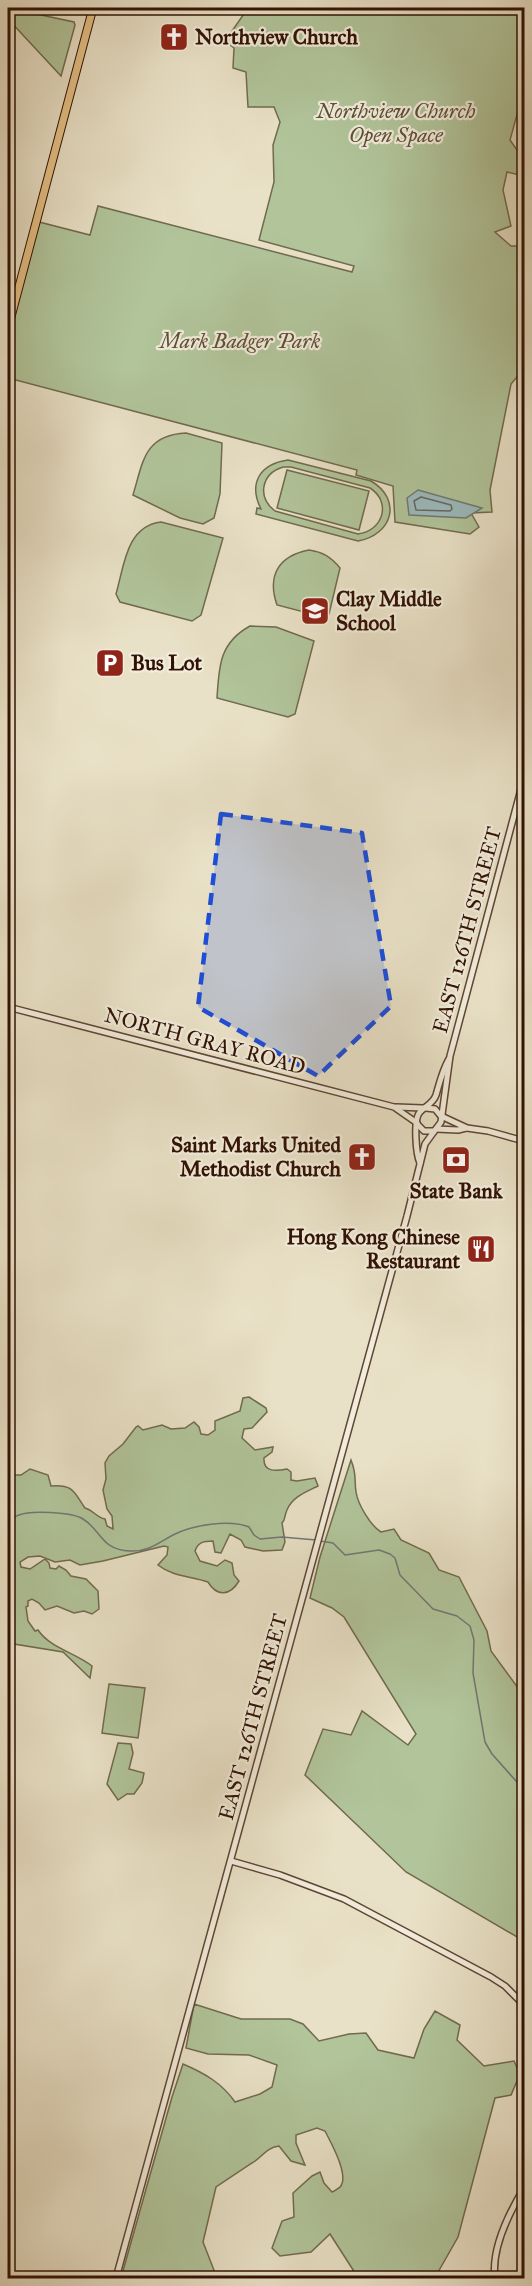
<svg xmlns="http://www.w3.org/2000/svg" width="532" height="2286" font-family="'IM FELL Great Primer',serif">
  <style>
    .green { fill: #b1c49a; stroke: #716a4e; stroke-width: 1.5; fill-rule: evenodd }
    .water { fill: #9bbbbf; stroke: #717774; stroke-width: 1.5 }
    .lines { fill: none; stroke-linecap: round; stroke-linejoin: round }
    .shore { stroke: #666661; stroke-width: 1.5 }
    .stream { stroke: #717774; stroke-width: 1.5 }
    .minor-casing { stroke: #5f4534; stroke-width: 8 }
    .major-casing { stroke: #311103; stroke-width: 9 }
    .minor { stroke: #f1ecdb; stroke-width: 5 }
    .major { stroke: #e4c084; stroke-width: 7 }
    .marked { fill: #1d4ed8; fill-opacity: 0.2; stroke: #1d4ed8; stroke-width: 4.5; stroke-dasharray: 12 8; stroke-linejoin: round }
    .labels { text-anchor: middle; stroke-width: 4.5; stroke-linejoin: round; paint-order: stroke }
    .poi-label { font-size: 21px; font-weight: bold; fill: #311103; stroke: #f1ecdb; text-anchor: start }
    .park-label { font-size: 21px; font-style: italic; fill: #5e5038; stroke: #f1ecdb }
    .street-label { font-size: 21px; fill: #311103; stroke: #f1ecdb }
  </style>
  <rect width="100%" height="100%" fill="#e9e1c7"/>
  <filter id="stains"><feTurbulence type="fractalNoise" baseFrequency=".00333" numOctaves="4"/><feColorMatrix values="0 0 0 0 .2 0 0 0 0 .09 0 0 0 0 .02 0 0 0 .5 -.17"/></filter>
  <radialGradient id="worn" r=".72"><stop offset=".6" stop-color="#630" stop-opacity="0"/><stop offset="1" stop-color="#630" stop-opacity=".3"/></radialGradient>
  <g class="green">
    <polygon points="8,8 74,22 75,25 61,76 8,19"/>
    <polygon points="248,8 524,8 524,89 510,140 524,160 524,176 507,172 503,190 511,226 495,232 511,246 524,246 524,364 523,370 511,384 490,490 492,512 471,513 479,527 470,534 395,522 393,486 356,475 357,470 8,378 8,341 39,222 90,235 98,206 352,272 354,266 259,240 274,182 273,145 280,122 274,107 248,107 246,72 233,68 234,48 225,41"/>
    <path d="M186,433L222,443L220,494L214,518L203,524L180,518L133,495C143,462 144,435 186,433Z"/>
    <path d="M288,460L371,481C403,500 392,535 358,541L256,514L257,508L261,509C248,483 260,464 288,460ZM283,467H291L370,488C392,502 383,531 358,534L275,511C257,497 261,474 283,467Z"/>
    <polygon points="287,470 369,491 359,530 277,508"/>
    <path d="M161,522L223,538L201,615L192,621L120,602L116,594C124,567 126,526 161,522Z"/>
    <path d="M309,550C323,552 331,557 340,568L329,614L323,617L277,605C267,576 278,556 309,550Z"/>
    <path d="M250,626L276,627L314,641L295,714L288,717L217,698C219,667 219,643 250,626Z"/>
    <path d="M249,1397L266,1408L267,1412L252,1428L244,1429L242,1438L255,1450L273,1447L272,1452L264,1458C263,1473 277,1471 287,1469L291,1472V1480L297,1481L315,1478L318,1486C306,1492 292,1497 287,1510C284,1516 286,1519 282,1523L285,1542L282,1550L263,1551L245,1547L241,1540L230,1534L221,1553L215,1552L213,1541C204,1541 198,1542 195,1551L200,1561L217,1566L225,1560L232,1563L234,1575L239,1581C230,1596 217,1597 208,1582C191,1576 173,1577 158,1565L167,1555L168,1547L164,1546L103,1561L80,1565L70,1560L55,1562L40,1556L28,1557L20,1562L21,1567L30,1569L45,1559L49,1563L50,1568L56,1569L59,1566L66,1570L71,1576L86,1579L98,1591L99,1609L92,1614L84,1611L74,1613L57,1606L45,1610L39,1603L32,1599L28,1601V1606L26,1607L28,1621L35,1631L38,1630C50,1648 76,1653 92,1666L90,1678L63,1652L8,1643V1505L13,1501L8,1475H21L30,1469L48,1475L51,1486C73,1484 74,1492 85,1508C93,1510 96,1517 105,1519L107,1526L113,1529L112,1516L107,1509L103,1490L106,1479L105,1463L109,1456L123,1444L136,1427L138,1426L143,1430L162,1425L171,1429L185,1428L194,1422L199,1427L201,1434L208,1435L215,1430V1421L240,1411L243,1398Z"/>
    <path d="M351,1460C357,1475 354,1478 356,1492C358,1505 371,1526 381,1532L394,1529L401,1540L429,1553L439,1570L459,1577L487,1631L491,1651L524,1696V1941L406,1872L305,1775L323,1729L351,1735L362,1711L408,1745L416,1734L344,1617L332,1608L310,1598L320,1557Z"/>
    <polygon points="109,1684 145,1688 138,1738 102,1733"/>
    <polygon points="118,1743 131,1744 133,1753 129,1769 144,1773 142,1783 134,1794 127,1794 118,1800 107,1784"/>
    <path d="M194,2004L241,2019H290L303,2024L319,2041L349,2034L366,2033L378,2050L414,2058L424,2029L435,2011L460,2025L457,2040L484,2066L514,2061L520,2074L511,2095L495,2098L458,2237L437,2274L438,2278H355L357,2276L330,2234L311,2252L280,2256L272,2248L282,2221L294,2217L293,2193L312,2176L320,2172L324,2183L332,2192C333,2192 339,2188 340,2187C350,2176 331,2143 325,2131L317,2128L296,2135V2143L305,2165L291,2161L279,2146C265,2148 263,2157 252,2163C240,2171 228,2179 216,2187L203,2242L217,2278H121L172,2097L183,2064C204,2073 222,2083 235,2102L260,2094L272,2087L277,2065L249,2055L208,2054L186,2048Z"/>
  </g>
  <polygon class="water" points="418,490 482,508 466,518 409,515 407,498"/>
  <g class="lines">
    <polygon class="shore" points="421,497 451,505 452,509 450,511 416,510 414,501"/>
    <g class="stream">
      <path d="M8,1523C11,1520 15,1516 19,1515C30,1510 72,1512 83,1519C102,1531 101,1550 130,1551C148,1552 158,1543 173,1535C192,1525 230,1519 249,1527L254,1535L260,1539L282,1537L316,1540"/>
      <polyline points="320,1541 333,1543 345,1555 379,1550 390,1554 395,1558 400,1575 433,1609 457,1616 470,1626 474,1640 473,1673 485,1742 492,1754 524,1790"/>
    </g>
    <g class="minor-casing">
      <g id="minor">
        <polyline points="8,1007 394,1107 417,1123"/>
        <polyline points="396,1107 423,1108"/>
        <polyline points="426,1108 435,1109 440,1115"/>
        <polyline points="441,1116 467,1128 488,1131 524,1141"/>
        <polyline points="417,1124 424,1131 434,1131"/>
        <polyline points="436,1129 458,1130 466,1128"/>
        <path d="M420,1163C416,1154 413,1119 420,1112C425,1106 433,1104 436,1095C440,1082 442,1071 449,1059"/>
        <polyline points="231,1861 280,1875 344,1899 491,1977 505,1986 524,2005"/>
        <polyline points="116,2278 407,1216 425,1144 441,1122 450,1056 524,778"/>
        <path d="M495,2278C491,2248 509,2213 524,2188"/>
      </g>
    </g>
    <g class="major-casing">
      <polyline id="major" points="8,328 93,8"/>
    </g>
    <use href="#minor" class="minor"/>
    <use href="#major" class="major"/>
  </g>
  <path class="marked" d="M221,814L362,833L391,1006L318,1076L198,1007Z"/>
  <defs>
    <g id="church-square" transform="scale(1.5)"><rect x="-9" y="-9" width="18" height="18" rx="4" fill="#8f2418" stroke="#f1ecdb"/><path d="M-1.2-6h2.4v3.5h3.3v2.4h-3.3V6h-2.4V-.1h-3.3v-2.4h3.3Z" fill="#fff"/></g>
    <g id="school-square" transform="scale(1.5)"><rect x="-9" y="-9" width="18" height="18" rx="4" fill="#8f2418" stroke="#f1ecdb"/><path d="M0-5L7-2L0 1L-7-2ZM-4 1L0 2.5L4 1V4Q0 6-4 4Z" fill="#fff"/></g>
    <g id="parking-square" transform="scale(1.5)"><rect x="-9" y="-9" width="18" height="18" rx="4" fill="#8f2418" stroke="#f1ecdb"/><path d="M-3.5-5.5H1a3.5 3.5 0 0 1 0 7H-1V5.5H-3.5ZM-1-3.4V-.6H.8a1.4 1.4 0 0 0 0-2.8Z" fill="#fff"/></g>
    <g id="bank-square" transform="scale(1.5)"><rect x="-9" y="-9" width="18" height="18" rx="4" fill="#8f2418" stroke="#f1ecdb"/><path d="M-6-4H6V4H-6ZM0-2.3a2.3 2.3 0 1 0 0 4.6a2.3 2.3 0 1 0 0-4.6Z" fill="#fff"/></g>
    <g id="restaurant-square" transform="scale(1.5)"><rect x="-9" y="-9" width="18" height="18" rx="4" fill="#8f2418" stroke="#f1ecdb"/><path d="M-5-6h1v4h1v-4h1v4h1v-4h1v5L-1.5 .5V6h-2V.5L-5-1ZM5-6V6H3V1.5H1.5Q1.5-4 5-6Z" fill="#fff"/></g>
  </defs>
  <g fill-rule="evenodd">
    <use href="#church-square" x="174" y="37"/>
    <use href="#school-square" x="315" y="611"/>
    <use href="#parking-square" x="110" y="663"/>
    <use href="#church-square" x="362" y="1157"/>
    <use href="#bank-square" x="456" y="1160"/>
    <use href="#restaurant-square" x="481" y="1249"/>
  </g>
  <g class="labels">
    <g class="poi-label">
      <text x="195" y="44">Northview Church</text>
      <text x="336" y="606">Clay Middle<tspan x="336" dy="24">School</tspan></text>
      <text x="131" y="670">Bus Lot</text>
      <text x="341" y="1152" text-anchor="end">Saint Marks United<tspan x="341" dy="24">Methodist Church</tspan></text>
      <text x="456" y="1198" text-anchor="middle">State Bank</text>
      <text x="460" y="1244" text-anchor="end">Hong Kong Chinese<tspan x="460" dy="24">Restaurant</tspan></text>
    </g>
    <g class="park-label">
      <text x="396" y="118">Northview Church<tspan x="396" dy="24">Open Space</tspan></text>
      <text x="240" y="348">Mark Badger Park</text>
    </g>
    <g class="street-label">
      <text transform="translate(467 930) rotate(-75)" y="7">EAST 126TH STREET</text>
      <text transform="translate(205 1041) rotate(15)" y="7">NORTH GRAY ROAD</text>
      <text transform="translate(253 1717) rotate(-75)" y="7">EAST 126TH STREET</text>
    </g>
  </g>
  <rect width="532" height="2286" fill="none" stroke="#e9e1c7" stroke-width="30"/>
  <rect x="9" y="9" width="514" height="2268" fill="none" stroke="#311103" stroke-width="3"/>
  <rect x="15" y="15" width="502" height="2256" fill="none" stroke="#311103" stroke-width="1.5"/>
  <rect width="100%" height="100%" filter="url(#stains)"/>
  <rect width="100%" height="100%" fill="url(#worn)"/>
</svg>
